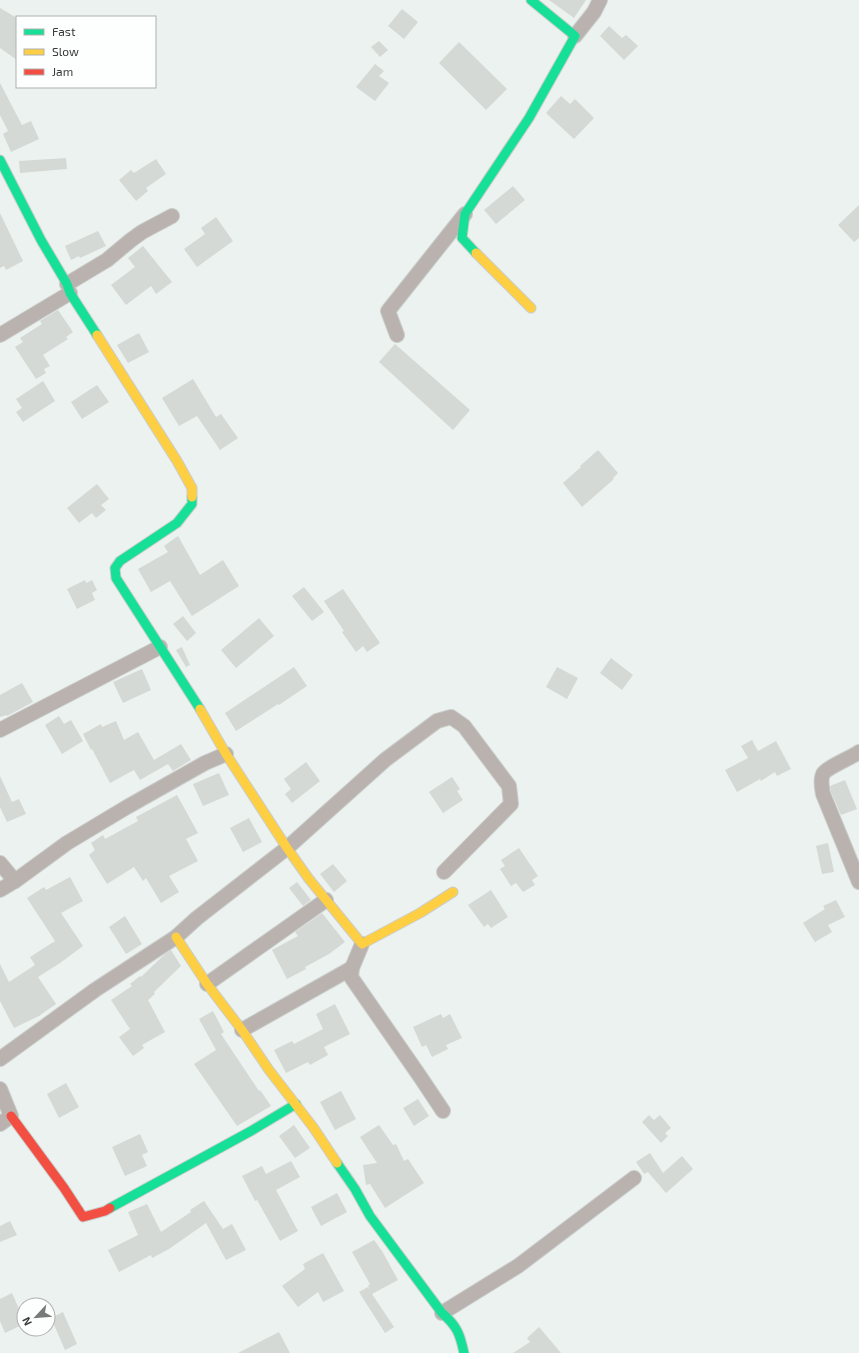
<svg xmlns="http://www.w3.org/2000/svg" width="859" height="1353" font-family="'Exo 2',sans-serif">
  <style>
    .building { fill: #d4d9d6 }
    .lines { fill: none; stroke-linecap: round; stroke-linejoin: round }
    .street-casing { stroke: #c9cdcb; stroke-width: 16 }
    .fast-casing { stroke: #c9cdcb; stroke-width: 11 }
    .slow-casing { stroke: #c9cdcb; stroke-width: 11 }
    .jam-casing { stroke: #c9cdcb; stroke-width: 11 }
    .street { stroke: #b9b2ae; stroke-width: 14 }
    .fast { stroke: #16e098; stroke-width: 9 }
    .slow { stroke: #ffcf43; stroke-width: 9 }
    .jam { stroke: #f24e42; stroke-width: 9 }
  </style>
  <rect width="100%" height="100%" fill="#ecf2ef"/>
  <g class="building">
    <polygon points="549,0 586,0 574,18"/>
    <polygon points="0,8 17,18 17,60 0,48"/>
    <polygon points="402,9 418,22 404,39 388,26"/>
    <polygon points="609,26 622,38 626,35 638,46 624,60 600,36"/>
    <polygon points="379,41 388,50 380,57 371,47"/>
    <polygon points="459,42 507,89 486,110 439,63"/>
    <polygon points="375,64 384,71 379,76 389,83 375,101 356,87"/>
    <polygon points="0,83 22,125 31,121 39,139 11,152 3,134 8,131 0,115"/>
    <polygon points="561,96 570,104 575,99 594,118 574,139 546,113"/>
    <polygon points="66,158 67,169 20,173 19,161"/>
    <polygon points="156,159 166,174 146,188 148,191 136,201 119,180 131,170 134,173"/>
    <polygon points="513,186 525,200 496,224 484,210"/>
    <polygon points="859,205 859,238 854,242 838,225"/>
    <polygon points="0,213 23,261 6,270 4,266 0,268"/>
    <polygon points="216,217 233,241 197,267 184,249 205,234 201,228"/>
    <polygon points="98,231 106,246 80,258 79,256 71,260 65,246"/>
    <polygon points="143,246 172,282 156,294 151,286 126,305 111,285 135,267 128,258"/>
    <polygon points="58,310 73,332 66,337 68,339 43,355 50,366 44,369 46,373 36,379 15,347 23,342 20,338 42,324 40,321"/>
    <polygon points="139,333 149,352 128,363 117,345"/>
    <polygon points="395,344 470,410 453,430 379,362"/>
    <polygon points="193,379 216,417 221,414 238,438 220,450 197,416 179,426 162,398"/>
    <polygon points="43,381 55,401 23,422 16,412 22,408 16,399"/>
    <polygon points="97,385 109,402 82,419 71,402"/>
    <polygon points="598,450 618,473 613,478 614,479 582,507 563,483 581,467 580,466"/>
    <polygon points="97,484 109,499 101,505 106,510 96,518 92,513 79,523 67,508"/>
    <polygon points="178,536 200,575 223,560 239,586 192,616 170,581 151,592 138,569 168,552 164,546"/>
    <polygon points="85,580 86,583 92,580 97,590 92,593 95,600 77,609 67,589"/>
    <polygon points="304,587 324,612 312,621 292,596"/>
    <polygon points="343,589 380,643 367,652 363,646 356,652 342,632 344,631 324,601"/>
    <polygon points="183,616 196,633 187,641 173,624"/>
    <polygon points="259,618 274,636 236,668 221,650"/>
    <polygon points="182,647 190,665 186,667 176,650"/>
    <polygon points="611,658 633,675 622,690 600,673"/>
    <polygon points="294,667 307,686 279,705 278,704 236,731 225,713"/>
    <polygon points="557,667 578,678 567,699 546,687"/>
    <polygon points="142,669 151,690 123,703 113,682"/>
    <polygon points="22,683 33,702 7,716 7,715 0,717 0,695"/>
    <polygon points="59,716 64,724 71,720 83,741 62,754 45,725"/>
    <polygon points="116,721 124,740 138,732 154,760 181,744 191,760 173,771 168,764 140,780 134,770 110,783 92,749 91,750 83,734 101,724 102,727"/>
    <polygon points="752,740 758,751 776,741 791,769 777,776 775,772 761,781 760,779 737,792 725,770 748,758 741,746"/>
    <polygon points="306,762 320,781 292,803 285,794 291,789 284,779"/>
    <polygon points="219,773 229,795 203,806 193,784"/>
    <polygon points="0,776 12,802 19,799 26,814 7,822 0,807"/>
    <polygon points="452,777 460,789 457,791 463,800 443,813 429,792"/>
    <polygon points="845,780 857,809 841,815 831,792 830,786"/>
    <polygon points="177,795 198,833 186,839 198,861 169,876 179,892 161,903 146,878 143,881 134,867 107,884 89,855 95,850 91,843 103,835 105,839 138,821 136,817"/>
    <polygon points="249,818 262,842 243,852 230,828"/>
    <polygon points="828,843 834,872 822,874 816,846"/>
    <polygon points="519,848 538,876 532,880 535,885 523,892 516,883 511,886 500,869 505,866 501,860"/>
    <polygon points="333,864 347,881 334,892 320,874"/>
    <polygon points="70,877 83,901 61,913 83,946 60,963 38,977 56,1004 39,1016 14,1028 0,1001 0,964 9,982 35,965 30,957 55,941 27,898 44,887 46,890"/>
    <polygon points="297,882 311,900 303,906 289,888"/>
    <polygon points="491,890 508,917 491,928 488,924 484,927 468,905"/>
    <polygon points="836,900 845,917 828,925 832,932 815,942 803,923 825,909 823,906"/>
    <polygon points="322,913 345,942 329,954 305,967 306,969 287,979 272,950 298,936 295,932"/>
    <polygon points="125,916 142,944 126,954 109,927"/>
    <polygon points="171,950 181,966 154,992 155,994 148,1000 165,1032 142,1045 144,1048 133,1056 119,1037 130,1029 111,1000 132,986 130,984 140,976 141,977 165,954"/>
    <polygon points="335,1004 350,1034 324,1047 328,1055 310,1065 308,1062 286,1073 274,1050 292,1041 294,1044 323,1029 316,1014"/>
    <polygon points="213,1011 224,1032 221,1034 259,1091 260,1090 271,1106 237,1126 194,1064 216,1050 199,1019"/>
    <polygon points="441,1014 443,1018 450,1014 462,1038 446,1045 448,1049 432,1057 426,1045 422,1047 413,1027"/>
    <polygon points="66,1083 79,1107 59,1118 47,1094"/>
    <polygon points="341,1091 356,1119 335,1130 320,1102"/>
    <polygon points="418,1099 429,1116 414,1126 403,1108"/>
    <polygon points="649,1115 654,1120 660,1115 671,1128 665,1133 668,1136 661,1143 642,1122"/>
    <polygon points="294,1125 310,1148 295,1158 279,1136"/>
    <polygon points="379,1125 393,1145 396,1144 404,1161 408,1159 424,1183 385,1208 370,1184 366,1185 363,1165 377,1163 360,1137"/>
    <polygon points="140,1134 148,1152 142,1155 147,1166 125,1176 112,1147"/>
    <polygon points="650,1153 663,1173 682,1156 693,1169 666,1193 648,1172 644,1174 636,1162"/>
    <polygon points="291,1161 300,1177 276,1190 298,1231 280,1241 257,1200 255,1201 242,1176 262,1166 266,1174"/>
    <polygon points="337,1193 347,1212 321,1226 311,1207"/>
    <polygon points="204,1201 223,1229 232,1224 246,1250 226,1260 206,1223 169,1249 152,1258 151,1255 119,1272 108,1250 138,1235 128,1212 147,1204 161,1232 191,1212 190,1210"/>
    <polygon points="10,1221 17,1235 0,1242 0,1226"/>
    <polygon points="374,1240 382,1251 398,1280 372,1294 394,1327 385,1333 359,1292 368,1287 370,1290 368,1286 370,1284 352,1252"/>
    <polygon points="323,1253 344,1291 323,1302 318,1292 298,1307 282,1286 305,1269 303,1264"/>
    <polygon points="12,1293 24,1320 24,1324 5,1333 0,1321 0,1299"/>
    <polygon points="63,1312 77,1344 65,1350 51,1318"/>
    <polygon points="539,1327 561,1353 513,1353 530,1342 527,1338"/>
    <polygon points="279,1332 290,1353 238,1353"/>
  </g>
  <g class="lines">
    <g class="street-casing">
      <g id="street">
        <polyline points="575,36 594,12 600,0"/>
        <polyline points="67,284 107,260 131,240 142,232 172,216"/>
        <polyline points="0,335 70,293"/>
        <polyline points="397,335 388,311 465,214"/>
        <polyline points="0,730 160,647"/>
        <path d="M859,752C851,758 827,767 823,774C820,780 822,788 823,794L859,882"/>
        <polyline points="0,863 15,881 67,843 127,807 205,763 226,754"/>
        <polyline points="0,890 15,881"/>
        <polyline points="362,944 352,968 351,977 421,1078 443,1111"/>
        <polyline points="207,984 326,900"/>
        <polyline points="242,1030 352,968"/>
        <polyline points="0,1059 95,990 176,937 197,918 287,848 385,760 437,721 451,717 464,726 509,786 511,804 444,872"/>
        <polyline points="0,1089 11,1116 0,1124"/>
        <polyline points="442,1313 518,1266 634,1178"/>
      </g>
    </g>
    <g class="fast-casing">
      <g id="fast">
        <polyline points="0,160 41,240 67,284 70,293 97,335"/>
        <polyline points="476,253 462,238 465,214 529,118 575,36 531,0"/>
        <polyline points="192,497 192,504 177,523 120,561 115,568 116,578 200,709"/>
        <path d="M337,1163L355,1189L370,1216L442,1313C457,1326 460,1334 464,1353"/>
        <polyline points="110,1208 251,1131 296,1104"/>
      </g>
    </g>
    <g class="slow-casing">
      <g id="slow">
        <polyline points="476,253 531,308"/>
        <polyline points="97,335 177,461 192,488 192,497"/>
        <polyline points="200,709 226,754 287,848 309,879 362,944 420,913 453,892"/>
        <polyline points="176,937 207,984 242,1030 269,1070 313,1127 337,1163"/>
      </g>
    </g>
    <g class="jam-casing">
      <polyline id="jam" points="11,1116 64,1188 83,1217 105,1211 110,1208"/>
    </g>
    <use href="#street" class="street"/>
    <use href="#fast" class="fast"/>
    <use href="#slow" class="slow"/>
    <use href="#jam" class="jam"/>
  </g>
  <rect x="16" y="16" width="140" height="72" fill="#fdfffe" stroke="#aeb1af"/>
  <rect x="24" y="29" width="20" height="6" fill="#16e098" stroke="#aeb1af"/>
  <text x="52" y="36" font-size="12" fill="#373b39">Fast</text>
  <rect x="24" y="49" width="20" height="6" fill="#ffcf43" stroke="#aeb1af"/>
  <text x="52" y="56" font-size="12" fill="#373b39">Slow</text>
  <rect x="24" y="69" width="20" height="6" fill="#f24e42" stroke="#aeb1af"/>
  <text x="52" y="76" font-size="12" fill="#373b39">Jam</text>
  <g transform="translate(36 1317) rotate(244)"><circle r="19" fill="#fdfffe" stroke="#aeb1af"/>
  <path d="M0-3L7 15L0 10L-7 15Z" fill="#767b79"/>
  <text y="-6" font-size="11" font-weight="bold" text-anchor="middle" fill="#373b39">N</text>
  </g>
</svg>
